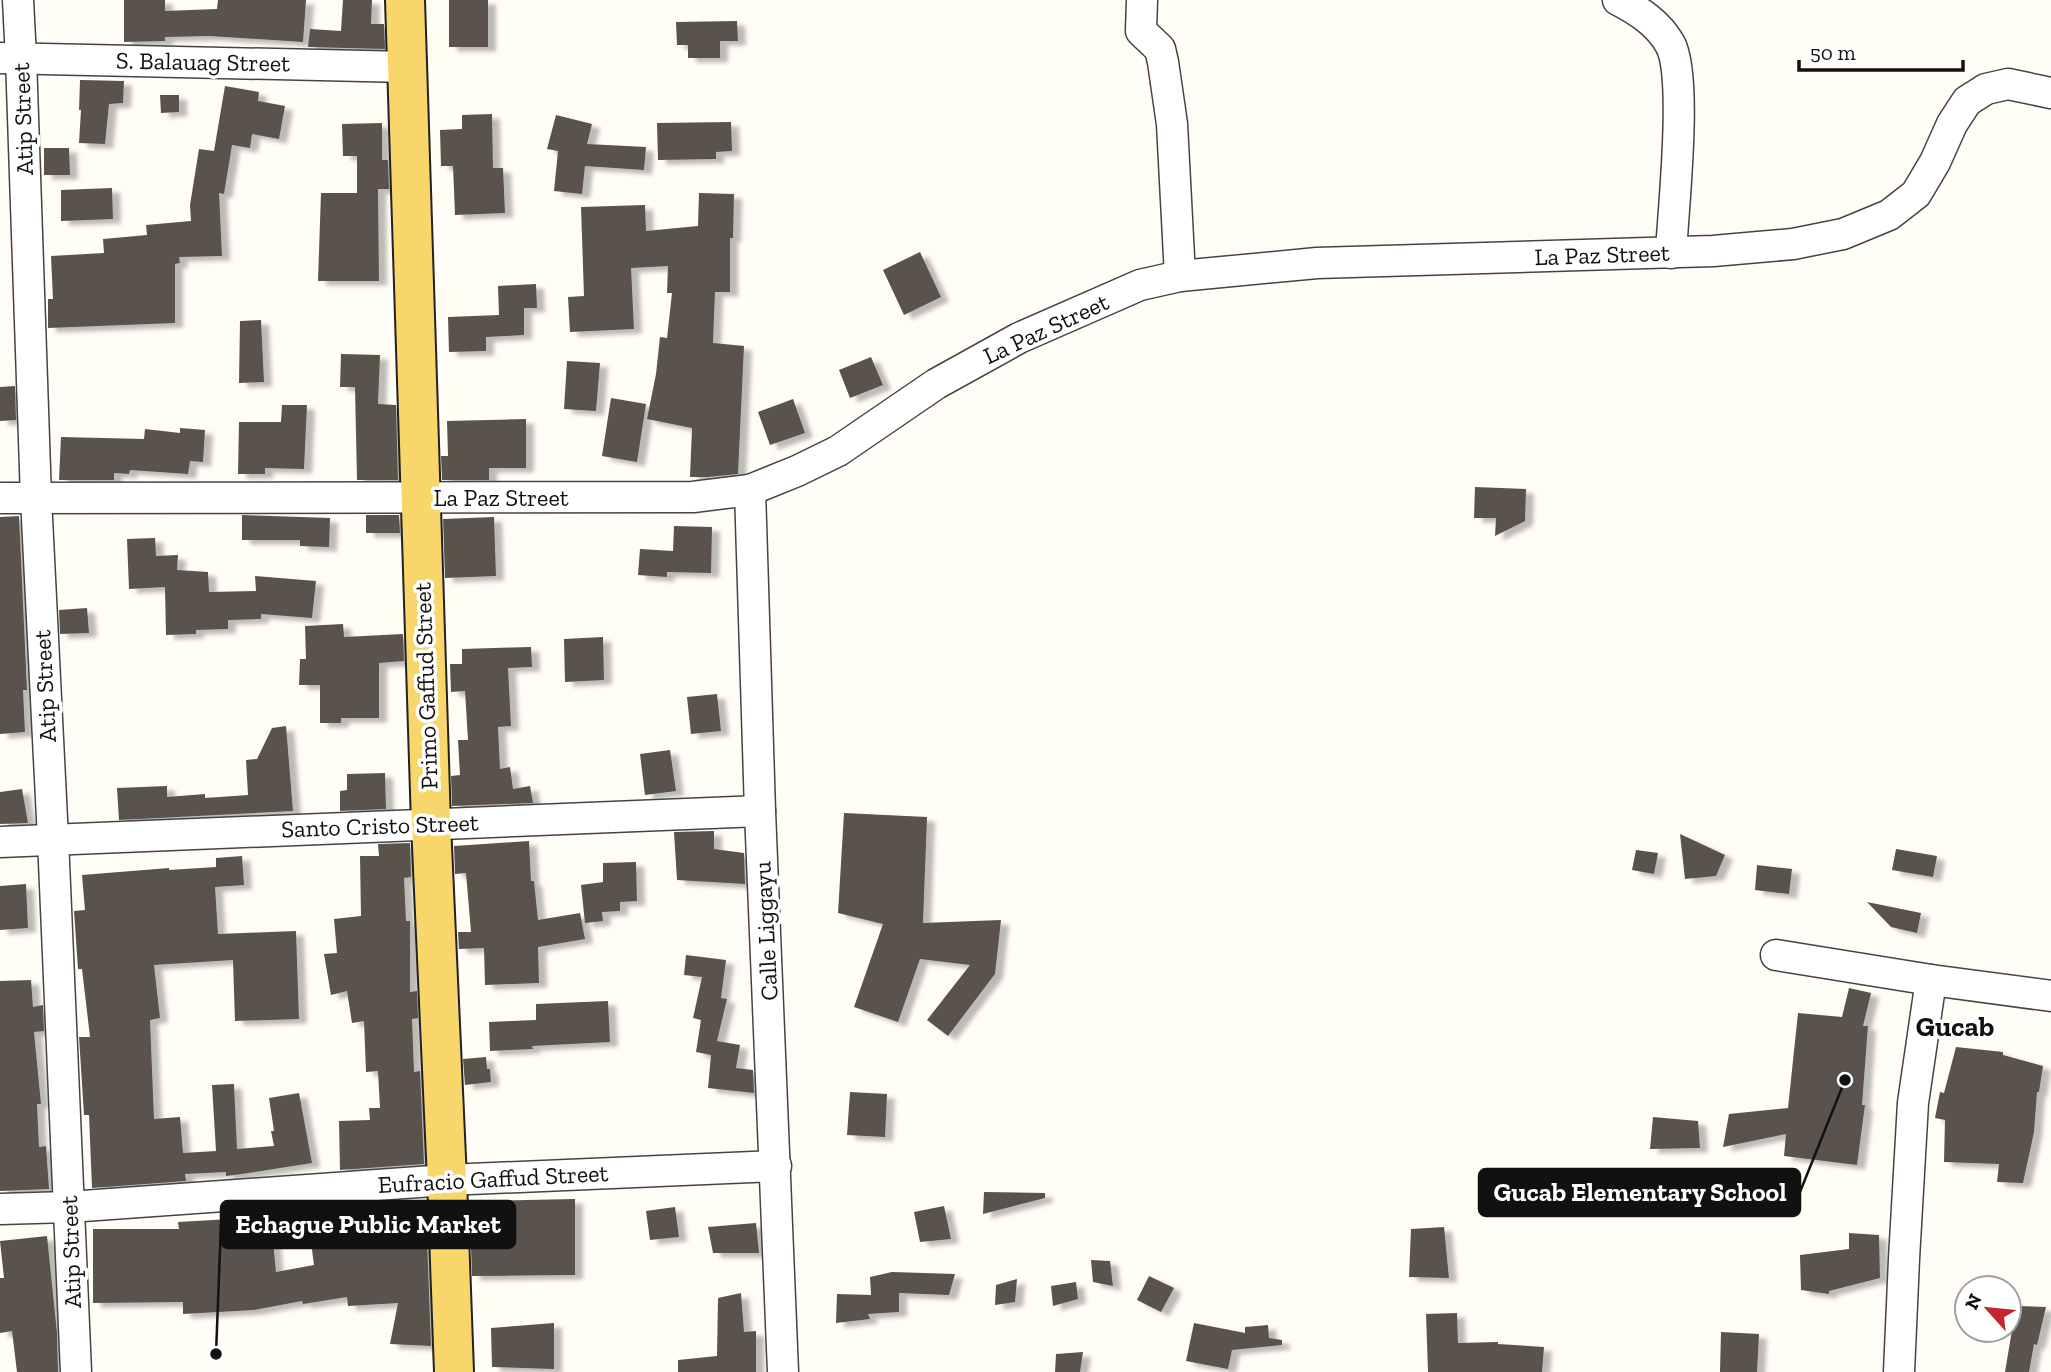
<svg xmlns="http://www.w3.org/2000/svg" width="2051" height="1372" font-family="'Zilla Slab',serif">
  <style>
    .building { fill: #5a524d; filter: url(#shadow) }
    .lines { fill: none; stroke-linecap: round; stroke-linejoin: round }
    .minor-casing { stroke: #444; stroke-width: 33 }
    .major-casing { stroke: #222; stroke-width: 42 }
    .minor { stroke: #fff; stroke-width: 30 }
    .major { stroke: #f9d66b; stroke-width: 38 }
    .labels { text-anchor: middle; stroke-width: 7; stroke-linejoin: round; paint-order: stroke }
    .street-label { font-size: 24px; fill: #111; stroke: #fff }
    .quarter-label { font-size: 28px; font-weight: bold; fill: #111; stroke: #fff }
    .leader { fill: none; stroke: #111; stroke-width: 2.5 }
    .callout-dot { fill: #111; stroke: #fff; stroke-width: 2.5 }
    .callout { fill: #111; stroke: #111; stroke-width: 2.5 }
    .callout-label { font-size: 26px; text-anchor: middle; font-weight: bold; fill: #fff }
  </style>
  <defs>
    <filter id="shadow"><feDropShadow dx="8" dy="4.5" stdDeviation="2" flood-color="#0004"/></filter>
  </defs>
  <rect width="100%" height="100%" fill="#fffdf5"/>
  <g class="building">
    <polygon points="124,0 165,0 165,11 217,9 218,0 306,0 303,42 210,36 165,37 165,41 124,42"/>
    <polygon points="343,0 372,0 371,24 384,24 385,49 308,47 310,29 341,31"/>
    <rect x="449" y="0" width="39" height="47"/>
    <polygon points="737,21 738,41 720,41 720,58 688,58 688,45 677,45 676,22"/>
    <polygon points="80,80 124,81 123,103 109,104 105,144 79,143 81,110 79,110"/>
    <polygon points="225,86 259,92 258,101 285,106 279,139 252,134 250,148 232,145 224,194 219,193 222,256 179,257 180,263 175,264 175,323 48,328 48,299 53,299 51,256 104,253 103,239 147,235 146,225 191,221 190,205 199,149 214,151"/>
    <polygon points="160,95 179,95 179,112 161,113"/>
    <polygon points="492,114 493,168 503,168 505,213 455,215 453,166 441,166 440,130 462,129 462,115"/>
    <polygon points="556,115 592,124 587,144 646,147 644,170 585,166 582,194 554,191 558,151 547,149"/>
    <polygon points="731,122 732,151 716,152 716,159 658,160 657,123"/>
    <polygon points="382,123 382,160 388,160 389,189 378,189 379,281 318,281 321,193 357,193 357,156 343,156 342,124"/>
    <polygon points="44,148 69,148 70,175 44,175"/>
    <polygon points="112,188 113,219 61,221 61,190"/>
    <polygon points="699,193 734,194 733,238 730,238 730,292 715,292 713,343 744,346 738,474 708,477 690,477 692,428 647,419 656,374 660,337 667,338 672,293 667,293 668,266 631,268 634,329 570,332 568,297 584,296 581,207 645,205 646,231 698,226"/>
    <polygon points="920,252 941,297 904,315 883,270"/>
    <polygon points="536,284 537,308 524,308 524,335 486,337 486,351 449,352 448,317 499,315 498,286"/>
    <polygon points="261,320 264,382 239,383 240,321"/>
    <polygon points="341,354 380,355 378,404 396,405 398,480 357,480 355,387 340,387"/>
    <polygon points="871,357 883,385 850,398 839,370"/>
    <polygon points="567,361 600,363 596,411 564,409"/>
    <polygon points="15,386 16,420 0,421 0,387"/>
    <polygon points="611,398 646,404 637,462 602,456"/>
    <polygon points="793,399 805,433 770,445 758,412"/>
    <polygon points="282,405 307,405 304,469 265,468 265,474 238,474 239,422 281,422"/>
    <polygon points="526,419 526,468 489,468 489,480 442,480 441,456 448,456 447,421"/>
    <polygon points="180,428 205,430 203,462 190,461 188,474 130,470 129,474 114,473 114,480 59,480 61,437 144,439 145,429 180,433"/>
    <polygon points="1475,487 1526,489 1525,521 1495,536 1496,518 1474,518"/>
    <polygon points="242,515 330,518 329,547 300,546 300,540 242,540"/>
    <polygon points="366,515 399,515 400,533 366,533"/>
    <polygon points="19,516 27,690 23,690 25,732 0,734 0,517"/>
    <polygon points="494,517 496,576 445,578 443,519"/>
    <polygon points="674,526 712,527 711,573 667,572 667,577 638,575 640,549 673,551"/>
    <polygon points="155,538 156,556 178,555 177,570 208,572 209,592 256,591 255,576 316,581 312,618 261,614 261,619 228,620 228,629 196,630 196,634 166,635 165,587 129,589 127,539"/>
    <polygon points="87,608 89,633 60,634 59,610"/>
    <polygon points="343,624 344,637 403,634 404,661 379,663 379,718 341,718 341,723 320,723 320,685 299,685 300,659 306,659 305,626"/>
    <polygon points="603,637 604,680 565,682 564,639"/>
    <polygon points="531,647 532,667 508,668 511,726 498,727 500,769 510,767 513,789 530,786 533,803 452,806 451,776 460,775 458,740 468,740 465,691 451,692 450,664 462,664 462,649"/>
    <polygon points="717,694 721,731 691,734 687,697"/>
    <polygon points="286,726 293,811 119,820 117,788 167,786 167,797 205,794 205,798 248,795 246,760 257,759 272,728"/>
    <polygon points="670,750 676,791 645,795 640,754"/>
    <polygon points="385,773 386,809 340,811 340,791 347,790 347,774"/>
    <polygon points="22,789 28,823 0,824 0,792"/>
    <polygon points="844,813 927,817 923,923 1001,920 995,974 948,1036 927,1020 970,965 920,959 898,1022 854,1007 883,924 838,913"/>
    <polygon points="714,831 714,849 744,853 745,884 677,880 674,832"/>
    <polygon points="1680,834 1725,855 1716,876 1685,879"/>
    <polygon points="529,841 531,881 534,881 538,920 580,913 585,939 538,947 539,983 485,985 484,948 459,949 458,932 471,932 466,873 455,874 454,846"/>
    <polygon points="410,843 411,877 404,878 406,921 410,921 410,992 417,991 418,1018 412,1019 414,1072 420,1071 424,1164 340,1170 339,1121 370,1120 369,1108 380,1108 378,1071 366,1072 364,1021 352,1023 347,991 331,995 324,954 337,953 334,919 361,916 360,856 379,856 378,844"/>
    <polygon points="1896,849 1937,856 1933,877 1892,870"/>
    <polygon points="1636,850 1658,853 1654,874 1632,870"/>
    <polygon points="242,856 244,885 215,887 218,934 296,931 299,1019 235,1021 233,960 154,965 160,1018 150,1020 154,1119 180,1117 183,1153 216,1151 212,1085 234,1084 237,1149 274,1146 271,1131 274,1131 269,1098 299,1093 312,1163 242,1174 226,1176 226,1172 185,1174 186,1181 92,1188 89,1115 84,1115 79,1037 90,1037 82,969 78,969 74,911 85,910 82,875 169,868 169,870 216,867 216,858"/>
    <polygon points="636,862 637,901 620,902 620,911 602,912 603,921 585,923 581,885 603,882 603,863"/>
    <polygon points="1757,865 1792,869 1789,894 1755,890"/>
    <polygon points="26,884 28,928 0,930 0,886"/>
    <polygon points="1867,902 1921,913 1917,933 1891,927"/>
    <polygon points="686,955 726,960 721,998 727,999 717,1041 740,1045 736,1068 753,1070 754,1093 708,1088 711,1055 696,1052 701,1020 693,1018 702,977 684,975"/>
    <polygon points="31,980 33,1007 43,1005 44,1031 34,1032 41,1104 37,1104 39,1147 46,1146 49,1189 0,1191 0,981"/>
    <polygon points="1849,988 1871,993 1863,1026 1868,1026 1862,1105 1865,1105 1857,1165 1784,1156 1786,1134 1723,1147 1729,1114 1788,1108 1798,1013 1842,1017"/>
    <polygon points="608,1001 610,1042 532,1046 533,1049 490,1051 489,1022 536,1020 536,1004"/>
    <polygon points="1956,1047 2003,1052 2003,1055 2043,1066 2039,1092 2037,1092 2034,1132 2023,1183 1997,1182 1999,1164 1944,1162 1945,1120 1935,1118 1940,1092 1944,1093"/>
    <polygon points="486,1057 487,1069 490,1069 491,1082 465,1085 463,1059"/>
    <polygon points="850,1092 887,1094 885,1137 847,1135"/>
    <polygon points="1653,1117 1698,1121 1700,1148 1650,1149"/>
    <polygon points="984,1192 1045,1193 1045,1198 983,1214"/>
    <polygon points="575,1199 575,1275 472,1276 471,1248 477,1201"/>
    <polygon points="383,1202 384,1215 426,1211 431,1346 390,1344 398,1303 348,1306 347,1297 303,1304 302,1301 254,1310 183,1314 183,1302 93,1303 93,1229 179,1229 178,1222 248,1218 249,1223 271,1220 276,1272 314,1265 311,1242 342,1239 341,1205"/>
    <polygon points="944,1206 951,1239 920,1242 914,1212"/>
    <polygon points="675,1207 679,1237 650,1240 646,1211"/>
    <polygon points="756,1223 759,1253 713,1253 708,1227"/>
    <polygon points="1444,1227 1449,1278 1409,1277 1411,1229"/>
    <polygon points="1849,1233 1879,1235 1880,1278 1829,1291 1829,1294 1801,1290 1800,1255 1849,1249"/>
    <polygon points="47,1236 57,1333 58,1372 17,1372 12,1331 0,1333 0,1278 4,1278 0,1241"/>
    <polygon points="1091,1260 1110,1261 1113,1286 1093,1282"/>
    <polygon points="892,1272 955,1274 949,1295 899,1293 899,1312 868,1314 870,1319 836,1323 837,1294 871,1295 870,1277"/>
    <polygon points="1149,1276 1174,1288 1161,1312 1137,1300"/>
    <polygon points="1017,1279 1015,1302 995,1305 996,1285"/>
    <polygon points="1076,1282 1078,1299 1053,1306 1051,1286"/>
    <polygon points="741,1293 744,1332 756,1331 756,1372 678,1372 678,1360 717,1356 718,1298"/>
    <polygon points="2016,1306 2046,1307 2037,1345 2034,1344 2029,1372 2005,1372"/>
    <polygon points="1457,1313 1458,1343 1498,1342 1498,1344 1544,1347 1542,1372 1428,1372 1426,1314"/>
    <polygon points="554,1323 554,1369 492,1367 491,1328"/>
    <polygon points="1194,1323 1245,1333 1245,1327 1268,1325 1269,1338 1282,1340 1282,1345 1232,1350 1228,1369 1186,1361"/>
    <polygon points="1721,1332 1759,1334 1757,1372 1720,1372"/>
    <polygon points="1083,1352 1080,1372 1055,1372 1056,1354"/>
  </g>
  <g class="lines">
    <g class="minor-casing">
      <g id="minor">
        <polyline points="18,0 21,58 36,498 53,839 76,1372"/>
        <polyline points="1142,0 1141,31 1160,49 1163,62 1172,124 1180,276"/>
        <path d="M1618,0C1639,11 1658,23 1670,44C1688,76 1673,211 1671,253"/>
        <polyline points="0,58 407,67"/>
        <polyline points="750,490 760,811 783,1372"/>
        <polyline points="0,498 693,497 750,490 797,471 838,451 936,384 1019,338 1140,285 1180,276 1317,263 1713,251 1793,244 1843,234 1889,215 1916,194 1935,162 1952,124 1967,101 1986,89 2008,84 2051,93"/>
        <polyline points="0,842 760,811"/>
        <polyline points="1776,955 1931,980 2051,996"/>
        <polyline points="0,1209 69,1207 447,1180 776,1166"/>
        <polyline points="1899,1372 1904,1259 1913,1103 1931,980"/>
      </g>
    </g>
    <g class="major-casing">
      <polyline id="major" points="405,0 431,824 447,1180 454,1372"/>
    </g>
    <use href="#minor" class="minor"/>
    <use href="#major" class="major"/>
  </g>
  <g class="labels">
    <g class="street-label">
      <text transform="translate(203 62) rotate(1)" y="8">S. Balauag Street</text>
      <text transform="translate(23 119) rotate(-92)" y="8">Atip Street</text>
      <text transform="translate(1602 255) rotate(-2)" y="8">La Paz Street</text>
      <text transform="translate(1046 329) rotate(-25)" y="8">La Paz Street</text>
      <text x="501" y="506">La Paz Street</text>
      <text transform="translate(45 686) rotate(-93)" y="8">Atip Street</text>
      <text transform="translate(426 686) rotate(-92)" y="8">Primo Gaffud Street</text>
      <text transform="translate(380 826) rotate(-2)" y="8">Santo Cristo Street</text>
      <text transform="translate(766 931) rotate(-93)" y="8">Calle Liggayu</text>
      <text transform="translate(493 1179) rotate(-3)" y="8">Eufracio Gaffud Street</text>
      <text transform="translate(71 1252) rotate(-92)" y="8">Atip Street</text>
    </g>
    <g class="quarter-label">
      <text x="1955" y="1036">Gucab</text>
    </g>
  </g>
  <path class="leader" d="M1845 1080L1800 1192M216 1354L221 1224"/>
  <g class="callout-dot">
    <circle cx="1845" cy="1080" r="7"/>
    <circle cx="216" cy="1354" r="7"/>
  </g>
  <g class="callout">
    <rect x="1479" y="1169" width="321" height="47" rx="7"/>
    <rect x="221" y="1201" width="294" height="47" rx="7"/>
  </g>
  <g class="callout-label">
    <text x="1640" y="1201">Gucab Elementary School</text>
    <text x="368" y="1233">Echague Public Market</text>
  </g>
  <g transform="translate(1988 1309) rotate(297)"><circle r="33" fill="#ffffff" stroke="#a0a0a0" stroke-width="2"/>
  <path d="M0-5L12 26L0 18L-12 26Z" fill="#c4262e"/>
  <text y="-10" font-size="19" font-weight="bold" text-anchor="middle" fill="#111111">N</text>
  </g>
  <path d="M1799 60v10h164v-10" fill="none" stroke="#111111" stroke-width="3.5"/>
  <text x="1810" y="60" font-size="21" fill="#111111" stroke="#ffffff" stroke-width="5" paint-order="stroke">50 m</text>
</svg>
